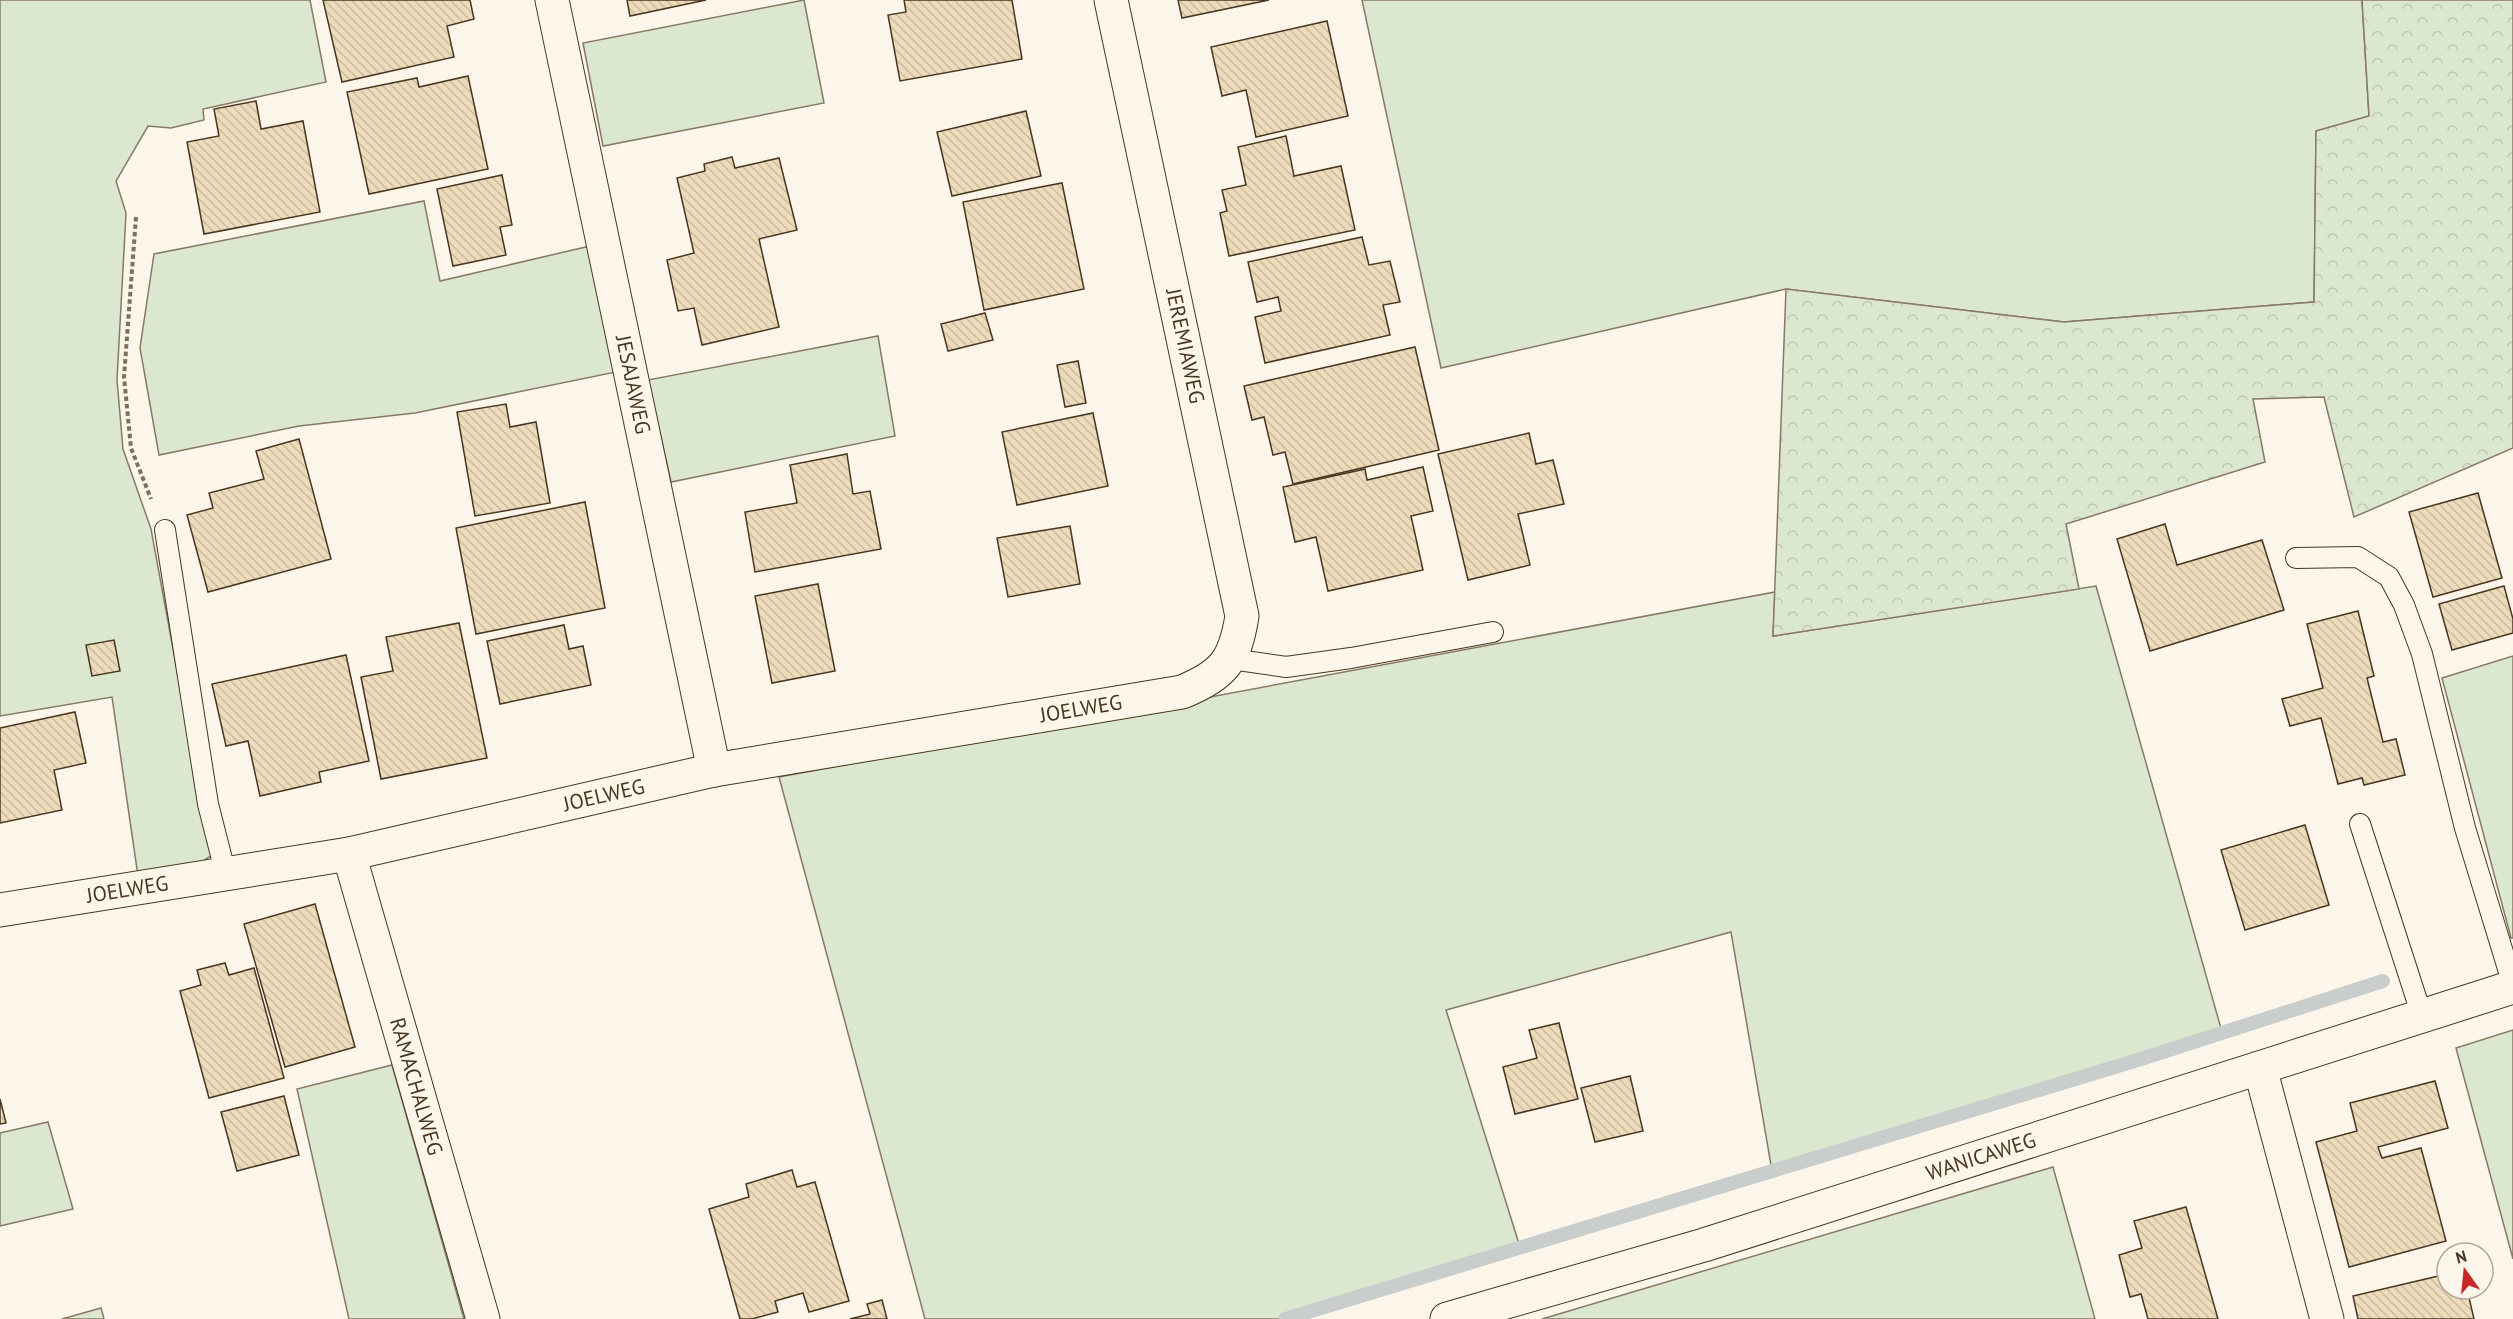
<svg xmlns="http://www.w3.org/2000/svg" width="2513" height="1319" font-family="'PT Sans',sans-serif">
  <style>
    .green { fill: #dce7d0; stroke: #887966; stroke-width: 1.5 }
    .forest { fill: url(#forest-crowns); stroke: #887966; stroke-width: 1.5 }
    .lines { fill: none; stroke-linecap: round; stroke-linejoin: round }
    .stream { stroke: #c9cecd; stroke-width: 14 }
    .building { fill: url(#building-back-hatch); stroke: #4a3520; stroke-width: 1.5 }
    .lane-casing { stroke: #4a3520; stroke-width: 22 }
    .street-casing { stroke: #4a3520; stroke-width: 35 }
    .secondary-casing { stroke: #4a3520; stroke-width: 35 }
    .path { stroke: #7f6f5c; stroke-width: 4; stroke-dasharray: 4.5 3; stroke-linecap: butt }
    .lane { stroke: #fbf6e9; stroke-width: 20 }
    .street { stroke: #fbf6e9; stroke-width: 33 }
    .secondary { stroke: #fbf6e9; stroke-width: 33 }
    .labels { text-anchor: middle; stroke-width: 4.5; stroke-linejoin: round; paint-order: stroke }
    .street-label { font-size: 21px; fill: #4a3520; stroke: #fbf6e9 }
  </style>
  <defs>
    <pattern id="forest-crowns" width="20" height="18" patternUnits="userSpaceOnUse" patternTransform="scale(1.5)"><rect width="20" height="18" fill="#dce7d0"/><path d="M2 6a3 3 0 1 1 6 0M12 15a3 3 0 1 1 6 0" fill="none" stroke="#bec7b2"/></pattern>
    <pattern id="building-back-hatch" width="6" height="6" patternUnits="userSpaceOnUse" patternTransform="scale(1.5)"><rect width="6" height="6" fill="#ecdcbc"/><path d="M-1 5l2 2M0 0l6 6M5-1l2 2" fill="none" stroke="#ccbda1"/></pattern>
  </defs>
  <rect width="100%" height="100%" fill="#fbf6e9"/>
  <g class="green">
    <polygon points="0,0 310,0 326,82 203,109 204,120 171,128 148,126 116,181 126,213 117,380 123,449 151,529 211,856 197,865 138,876 112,697 0,716"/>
    <polygon points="804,0 824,103 603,146 583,43"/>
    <polygon points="1362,0 2362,0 2369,116 2316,131 2314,302 2064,322 1786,289 1441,368"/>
    <polygon points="424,201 440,281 590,246 616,372 415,413 299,426 159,455 140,348 154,254"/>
    <polygon points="878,336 895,436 671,482 648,380"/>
    <polygon points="2096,586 2222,1032 1772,1171 1731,932 1446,1010 1520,1247 1285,1319 925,1319 779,777 1775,592 1773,636"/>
    <polygon points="2513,656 2513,938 2511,938 2442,678"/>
    <polygon points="2513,1030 2513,1259 2456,1048"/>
    <polygon points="392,1065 464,1319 349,1319 297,1089"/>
    <polygon points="48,1122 73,1209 0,1226 0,1133"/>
    <polygon points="2053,1167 2095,1319 1542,1319"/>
    <polygon points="101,1308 104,1319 62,1319"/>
  </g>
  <polygon class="forest" points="2362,0 2513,0 2513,448 2354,517 2324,397 2253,399 2265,462 2066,524 2079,589 1773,636 1786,289 2064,322 2314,302 2316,131 2369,116"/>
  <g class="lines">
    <polyline class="stream" points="1285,1319 2141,1059 2383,981"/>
  </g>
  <g class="building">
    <polygon points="323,0 470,0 474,19 447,26 454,57 342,82"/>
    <polygon points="627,0 706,0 630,16"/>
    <polygon points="904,0 1012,0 1022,59 900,81 888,15 906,12"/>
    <polygon points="1178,0 1269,0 1182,18"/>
    <polygon points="1327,21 1348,116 1256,137 1246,90 1222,96 1211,47"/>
    <polygon points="468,76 488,169 369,194 347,92 417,78 419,87"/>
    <polygon points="256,101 261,129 303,121 320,212 204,234 187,142 219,136 214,109"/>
    <polygon points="1026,111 1041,176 952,196 937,132"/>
    <polygon points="1286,136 1294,176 1341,166 1355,230 1229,256 1220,213 1227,211 1222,190 1246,185 1238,147"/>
    <polygon points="732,157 735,168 779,158 797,230 759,239 779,327 702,345 694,308 678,311 667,260 694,253 677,178 705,171 704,164"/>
    <polygon points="502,175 512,225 500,227 506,255 453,266 437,189"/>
    <polygon points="1062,183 1084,289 984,310 963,202"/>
    <polygon points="1362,237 1369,265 1390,261 1400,302 1383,305 1390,335 1265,363 1255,317 1281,311 1278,297 1257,302 1248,262"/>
    <polygon points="985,313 993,340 948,351 941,324"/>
    <polygon points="1415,347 1439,450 1293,484 1285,452 1273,455 1264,417 1252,420 1244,386"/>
    <polygon points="1078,361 1086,403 1065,407 1057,365"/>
    <polygon points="506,404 510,427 536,422 550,503 475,516 457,412"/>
    <polygon points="1093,413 1108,486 1017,505 1002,432"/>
    <polygon points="1529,433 1536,464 1553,460 1564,504 1518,514 1530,565 1468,580 1438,454"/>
    <polygon points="299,439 331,559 208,592 187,515 213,508 209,493 264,479 256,451"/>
    <polygon points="847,454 853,494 870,491 881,549 755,572 745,512 797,503 790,465"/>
    <polygon points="1423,467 1433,511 1411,516 1423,570 1328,591 1316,537 1295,542 1283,487 1365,469 1367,480"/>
    <polygon points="2478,493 2502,578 2433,597 2409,512"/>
    <polygon points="585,502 605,608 476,634 456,528"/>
    <polygon points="2165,524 2177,565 2262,540 2284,610 2150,651 2117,539"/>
    <polygon points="1070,526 1080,584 1008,597 997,538"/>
    <polygon points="818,584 835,671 772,683 755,596"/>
    <polygon points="2504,586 2513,619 2513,633 2452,650 2439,604"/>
    <polygon points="2358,611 2374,676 2367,678 2383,742 2396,739 2405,775 2364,785 2362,778 2338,784 2321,718 2290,726 2282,699 2323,688 2307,624"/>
    <polygon points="459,623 487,758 381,779 361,677 393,671 386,637"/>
    <polygon points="564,625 569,649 583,646 591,685 500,704 487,641"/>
    <polygon points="114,640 120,671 92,676 86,645"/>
    <polygon points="346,655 369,761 319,772 321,782 260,796 248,741 226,746 212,684"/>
    <polygon points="75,712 86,763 54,770 62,810 0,823 0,728"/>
    <polygon points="2305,825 2329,905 2245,930 2221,850"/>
    <polygon points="315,904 355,1047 285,1067 244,924"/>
    <polygon points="225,963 229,975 254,968 284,1078 209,1098 180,991 201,985 197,970"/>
    <polygon points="1559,1023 1578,1099 1515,1114 1503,1067 1537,1058 1529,1030"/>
    <polygon points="1630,1076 1643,1131 1595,1142 1581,1088"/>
    <polygon points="2435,1081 2448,1128 2378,1147 2382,1158 2421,1148 2446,1241 2349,1267 2316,1142 2357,1131 2350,1103"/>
    <polygon points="284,1096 299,1155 237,1171 221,1112"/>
    <polygon points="0,1099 6,1123 0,1124"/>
    <polygon points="792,1170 797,1187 815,1182 849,1301 809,1312 803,1293 775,1301 778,1312 752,1319 740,1319 709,1209 749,1197 746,1184"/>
    <polygon points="2186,1207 2218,1319 2148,1319 2141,1294 2130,1297 2119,1255 2142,1248 2134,1221"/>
    <polygon points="2447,1274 2447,1289 2467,1289 2474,1319 2358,1319 2353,1296"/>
    <polygon points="882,1300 887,1319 850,1319 870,1314 867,1304"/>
  </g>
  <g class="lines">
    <g class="lane-casing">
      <g id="lane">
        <polyline points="165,530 208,804 226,875"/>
        <polyline points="2296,558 2358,557 2389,577 2404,605 2422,654 2465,828 2513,985"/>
        <polyline points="1231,659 1286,667 1351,658 1493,632"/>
        <polyline points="2360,824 2422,1016"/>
      </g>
    </g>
    <g class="street-casing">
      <g id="street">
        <path id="s1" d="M552,0L714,770"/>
        <path id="s2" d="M349,854L483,1319"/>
        <path id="s3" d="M0,910L349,854L714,770L1182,692C1224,675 1235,660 1242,616L1111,0"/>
        <polyline points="2260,1068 2327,1319"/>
      </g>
    </g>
    <g class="secondary-casing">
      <g id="secondary">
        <path id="s4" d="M1447,1319L1704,1245L2513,987"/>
      </g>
    </g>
    <polyline class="path" points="136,217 124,377 131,448 151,499"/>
    <use href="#lane" class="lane"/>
    <use href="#street" class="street"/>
    <use href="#secondary" class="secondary"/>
  </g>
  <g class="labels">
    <g class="street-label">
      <text transform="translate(1185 346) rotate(78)" y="7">JEREMIAWEG</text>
      <text dy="7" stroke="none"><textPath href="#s1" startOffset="393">JESAJAWEG</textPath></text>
      <text dy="7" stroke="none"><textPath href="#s3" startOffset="1100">JOELWEG</textPath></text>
      <text dy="7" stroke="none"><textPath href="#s3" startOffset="615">JOELWEG</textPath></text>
      <text dy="7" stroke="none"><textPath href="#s3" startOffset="129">JOELWEG</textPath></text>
      <text dy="7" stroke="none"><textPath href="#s2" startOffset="242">RAMACHALWEG</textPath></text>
      <text dy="7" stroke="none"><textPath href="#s4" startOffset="558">WANICAWEG</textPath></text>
    </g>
  </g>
  <g transform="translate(2465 1271) rotate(345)"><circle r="28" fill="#fbf6e9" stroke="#b4a999" stroke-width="1.5"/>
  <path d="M0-4.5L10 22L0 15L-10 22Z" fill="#c62828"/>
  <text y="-9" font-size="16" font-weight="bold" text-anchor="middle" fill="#4a3520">N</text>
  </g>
</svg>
